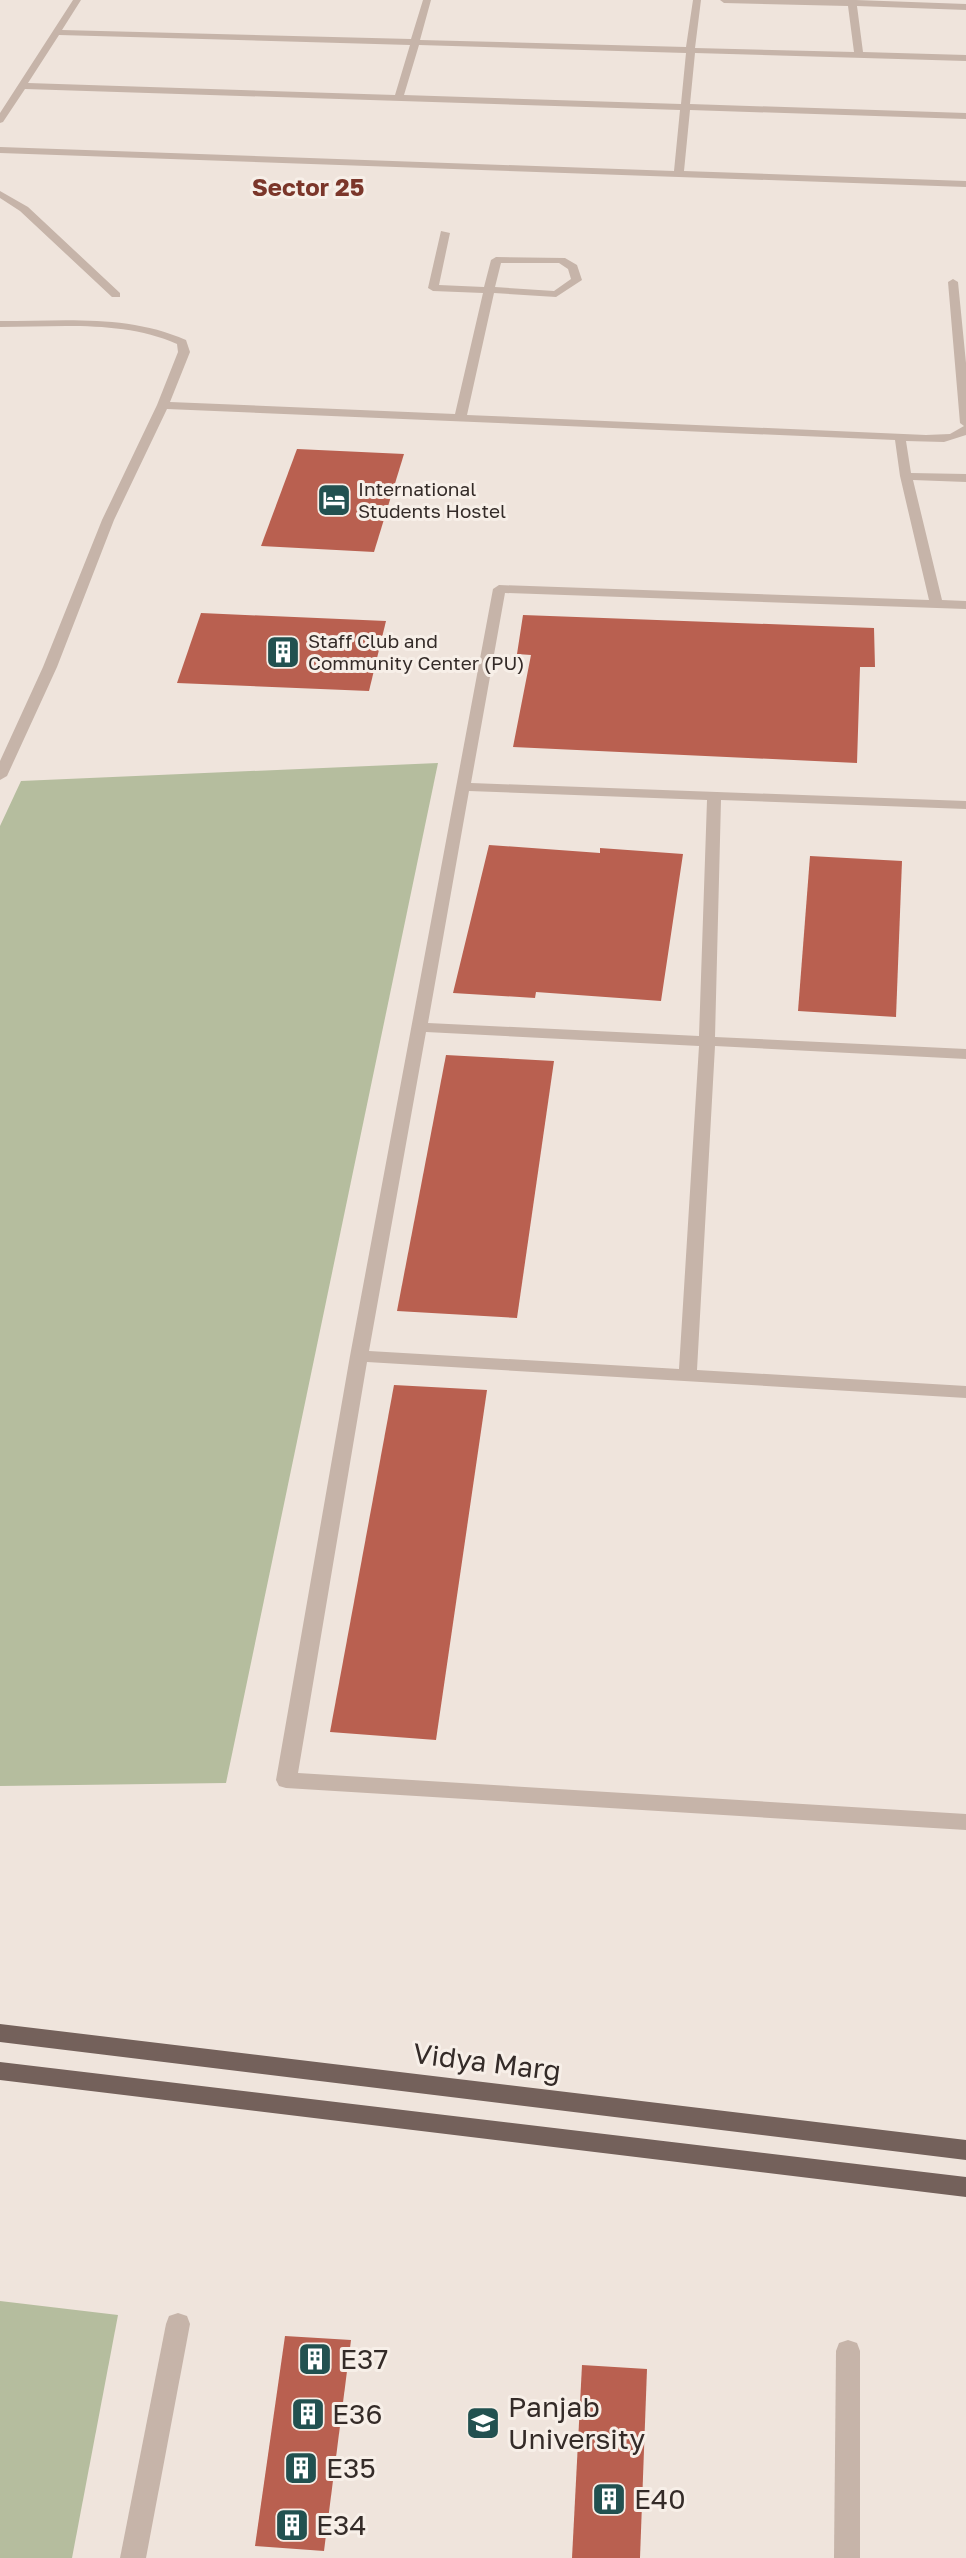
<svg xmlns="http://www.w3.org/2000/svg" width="966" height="2558" font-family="'Golos Text',sans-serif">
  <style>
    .green { fill: #b5bd9e }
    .building { fill: #b96050 }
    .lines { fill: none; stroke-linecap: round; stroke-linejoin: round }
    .minor { fill: #c6b4a9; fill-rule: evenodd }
    .major { fill: #74615b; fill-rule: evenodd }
    .labels { text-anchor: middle; stroke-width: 6; stroke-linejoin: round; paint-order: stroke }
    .far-poi-label { font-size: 19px; fill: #342b28; stroke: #f7efe8; text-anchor: start }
    .far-district-label { font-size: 24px; font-weight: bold; fill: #7b362a; stroke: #f7efe8 }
    .near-street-label { font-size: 28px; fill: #342b28; stroke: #f7efe8 }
    .near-poi-label { font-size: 28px; fill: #342b28; stroke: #f7efe8; text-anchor: start }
  </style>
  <rect width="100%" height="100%" fill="#efe4dc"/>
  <g class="green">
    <polygon points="438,763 226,1783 0,1786 0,826 21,781"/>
    <polygon points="0,2301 118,2315 72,2558 0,2558"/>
  </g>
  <g class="building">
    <polygon points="297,449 404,454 374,552 261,546"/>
    <polygon points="201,613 386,621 369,691 177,683"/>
    <polygon points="523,615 874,628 875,667 860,667 857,763 513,747 531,655 517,654"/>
    <polygon points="489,845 600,853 600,848 683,854 661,1001 536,992 535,998 453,993"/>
    <polygon points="810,856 902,861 896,1017 798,1011"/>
    <polygon points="446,1055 554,1061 517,1318 397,1311"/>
    <polygon points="394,1385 487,1390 436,1740 330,1732"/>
    <polygon points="285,2336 351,2340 324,2551 255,2546"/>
    <polygon points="582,2365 647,2369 640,2558 572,2558"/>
  </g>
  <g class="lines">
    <g class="minor">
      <path d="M73,0H81L62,30L411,39L423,0H431L420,40L686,47L693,0H701L695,48L854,52L848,6L724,3L720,0H856L966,4V10L857,6L863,52L966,55V61L695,53L690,104L966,113V119L690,110L684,171L966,181V187L0,153V147L674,171L680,110L25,89L3,122L0,123V113ZM59,35L410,45L395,95L28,83ZM419,45L686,53L681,104L404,95Z"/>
      <polygon points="0,191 28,207 120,293 120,297 112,297 20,211 0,198"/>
      <path d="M441,231L450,233L439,285L484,287L491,260L496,257L565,258L577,265L582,280L556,297L494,293L467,415L926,435L950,434L964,426L960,423L948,282L953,279L958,282L966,363V435L944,442L906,441L911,473L966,474V482L913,480L942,600L966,601V609L505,593L471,783L966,801V809L721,800L715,1037L966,1049V1059L715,1046L697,1370L966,1386V1398L367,1362L298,1773L966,1814V1830L286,1788L279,1786L276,1780L350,1356L493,589L499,585L929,600L900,476L895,440L167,409L114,520L57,667L7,776L0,780V761L43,667L102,520L157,405L178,352L177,344C123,320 58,327 0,327V321C62,321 128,314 186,340L190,352L170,402L455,414L483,293L433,291L428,288ZM501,263H559L568,269L571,279L554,291L495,287ZM469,791L707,800L699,1036L428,1023ZM426,1032L699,1046L679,1369L369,1351Z"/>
      <polygon points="178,2313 187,2316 190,2324 146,2558 120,2558 166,2324 169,2316"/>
      <polygon points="848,2340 857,2343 860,2351 860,2558 834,2558 836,2351 839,2343"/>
    </g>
    <g class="major">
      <polygon points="0,2024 966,2140 966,2160 0,2042"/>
      <polygon points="0,2062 966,2177 966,2197 0,2080"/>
    </g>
  </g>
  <defs>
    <g id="hotel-square" transform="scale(1.75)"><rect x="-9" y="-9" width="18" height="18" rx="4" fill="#225150" stroke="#f7efe8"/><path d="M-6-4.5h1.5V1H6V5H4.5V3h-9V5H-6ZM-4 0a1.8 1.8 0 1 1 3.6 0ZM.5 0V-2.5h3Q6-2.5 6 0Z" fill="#fff"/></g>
    <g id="building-square" transform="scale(1.75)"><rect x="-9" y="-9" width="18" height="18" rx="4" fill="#225150" stroke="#f7efe8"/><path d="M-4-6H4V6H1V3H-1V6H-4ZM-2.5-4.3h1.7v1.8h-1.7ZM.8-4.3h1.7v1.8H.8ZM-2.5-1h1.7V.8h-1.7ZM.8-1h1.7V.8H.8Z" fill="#fff"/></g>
    <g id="university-square" transform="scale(1.75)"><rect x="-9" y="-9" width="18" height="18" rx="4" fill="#225150" stroke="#f7efe8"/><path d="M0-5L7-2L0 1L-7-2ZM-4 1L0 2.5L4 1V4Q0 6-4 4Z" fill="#fff"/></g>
  </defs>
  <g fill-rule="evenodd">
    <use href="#hotel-square" x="334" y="500"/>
    <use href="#building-square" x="283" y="652"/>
    <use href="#building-square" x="315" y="2359"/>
    <use href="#building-square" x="308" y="2414"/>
    <use href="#university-square" x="483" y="2423"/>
    <use href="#building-square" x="301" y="2468"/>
    <use href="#building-square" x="609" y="2499"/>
    <use href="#building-square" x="292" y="2525"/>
  </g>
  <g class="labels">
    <g class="far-poi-label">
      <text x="358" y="496">International<tspan x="358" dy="22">Students Hostel</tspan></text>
      <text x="308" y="648">Staff Club and<tspan x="308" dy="22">Community Center (PU)</tspan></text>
    </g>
    <g class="far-district-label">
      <text x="308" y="196">Sector 25</text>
    </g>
    <g class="near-street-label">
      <text transform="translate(487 2062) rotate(7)" y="10">Vidya Marg</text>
    </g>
    <g class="near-poi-label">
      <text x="340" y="2369">E37</text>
      <text x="508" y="2417">Panjab<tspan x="508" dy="32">University</tspan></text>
      <text x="332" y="2424">E36</text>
      <text x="326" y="2478">E35</text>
      <text x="634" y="2509">E40</text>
      <text x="316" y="2535">E34</text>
    </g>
  </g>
</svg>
